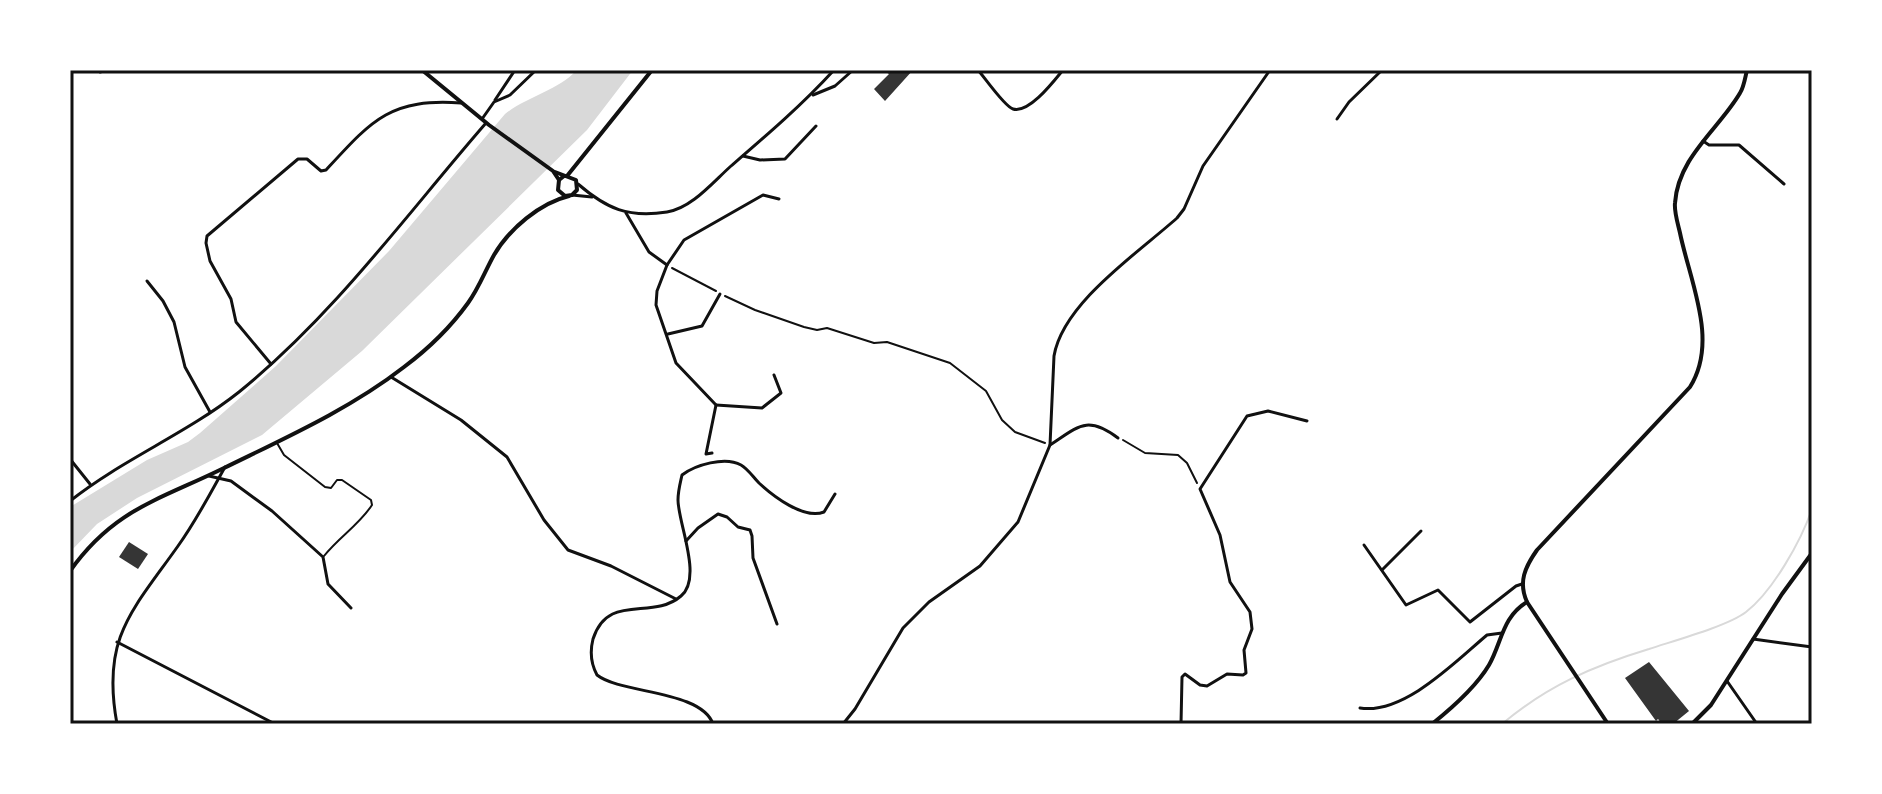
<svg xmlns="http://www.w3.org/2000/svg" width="1882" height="794" font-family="Rubik,sans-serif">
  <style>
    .water { fill: #d9d9d9 }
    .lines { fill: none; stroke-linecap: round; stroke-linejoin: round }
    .stream { stroke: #d9d9d9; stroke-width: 2 }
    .building { fill: #353535 }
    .path { stroke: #111; stroke-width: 2 }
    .service { stroke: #111; stroke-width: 2 }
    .minor { stroke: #111; stroke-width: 3 }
    .tertiary { stroke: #111; stroke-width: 4 }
    .secondary { stroke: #111; stroke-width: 4 }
    .neatline { fill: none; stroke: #111; stroke-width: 3 }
  </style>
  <rect width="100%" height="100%" fill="#fff"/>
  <path class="water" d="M577,70H633L587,130L362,351L262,435L137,498L97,524L70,552V507L147,460L188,442L200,433L276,366L389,251L505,114C528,96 557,91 577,70Z"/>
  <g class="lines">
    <path class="stream" d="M1502,724C1547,686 1593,666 1649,649C1673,641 1728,626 1746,612C1773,591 1801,541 1812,509"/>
  </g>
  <g class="building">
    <polygon points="889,70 913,70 885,101 874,89 889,74 886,72"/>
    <polygon points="129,542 148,554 138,569 119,557"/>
    <polygon points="1649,662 1689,711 1673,724 1662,724 1658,719 1656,721 1625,678"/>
  </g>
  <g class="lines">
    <g class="path">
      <polyline points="672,268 716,291"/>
      <polyline points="725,296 755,310 804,327 817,330 827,328 874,343 887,342 950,363 986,391 1002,420 1015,432 1045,443"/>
      <polyline points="1123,440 1145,453 1178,455 1187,463 1197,483"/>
    </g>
    <path class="service" d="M277,443L284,455L325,487L331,488L337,480H342L371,500L372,505C359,525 339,537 324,556"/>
    <g class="minor">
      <path d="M978,70C985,78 1005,107 1013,109C1029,114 1054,81 1063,70"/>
      <polyline points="100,72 107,70"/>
      <polyline points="813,95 835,86 853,70"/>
      <polyline points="495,100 515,70"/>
      <polyline points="482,119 494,102 510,95 536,70"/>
      <polyline points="1337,119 1349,102 1382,70"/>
      <polyline points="1703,141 1709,145 1739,145 1784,184"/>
      <polyline points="743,156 760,160 785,159 816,126"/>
      <path d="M578,184C607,209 628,218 667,212C692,208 713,182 731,166C767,135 802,105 834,70"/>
      <polyline points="572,195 592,197"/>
      <polyline points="626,213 649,252 667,265"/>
      <polyline points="147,281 163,301 174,322 185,367 210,412"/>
      <polyline points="668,334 702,326 720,294"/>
      <path d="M271,364L236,322L231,299L210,261L206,243L207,236L298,159H307L321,171L326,170C372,120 390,98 461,103"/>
      <polyline points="391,377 461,420 507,457 544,520 568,550 611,566 676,599"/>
      <polyline points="716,405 762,408 781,393 774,375"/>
      <path d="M1050,445C1079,426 1087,415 1118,438"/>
      <polyline points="712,453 706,454 716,405 676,363 656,305 657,291 667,265 684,240 763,195 779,199"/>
      <polyline points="70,459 90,484"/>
      <polyline points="209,476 231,481 272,511 323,557 328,584 351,608"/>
      <path d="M70,501C123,459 186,434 239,392C335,314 406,215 486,123"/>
      <polyline points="686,541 698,528 718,514 727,517 738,527 750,530 752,536 753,558 777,624"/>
      <polyline points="1364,545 1406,605 1438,590 1470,622 1516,586 1522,584"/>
      <polyline points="1382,570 1421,531"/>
      <polyline points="1753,639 1812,647"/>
      <polyline points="117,642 275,724"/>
      <polyline points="1727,681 1757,724"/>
      <path d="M1360,708C1404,715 1456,661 1487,635L1502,633"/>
      <path d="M117,724C101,638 132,611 178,546C196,521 210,494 225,467"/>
      <path d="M713,724C701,690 621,694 597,675C591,664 590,651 593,639C608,592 652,621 681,596C703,578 678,523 678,500C678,491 680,484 682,475C695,465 725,456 741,465C748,469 753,477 759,483C773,496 804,520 824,512L835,494"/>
      <path d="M843,724L855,709L903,628L929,602L980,566L1018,522L1050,445L1054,356C1063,303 1138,253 1177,218L1184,209L1203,166L1270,70"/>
      <polyline points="1181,724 1182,677 1185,674 1200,685 1207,686 1227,674 1243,675 1246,673 1244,650 1252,629 1250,612 1230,582 1220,535 1200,489 1247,416 1268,411 1307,421"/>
    </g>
    <g class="tertiary">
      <polyline points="567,176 652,70"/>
      <polyline points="1527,602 1608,724"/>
      <polyline points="1692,724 1711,705 1782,594 1812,553"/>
    </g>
    <g class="secondary">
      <polyline points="422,70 489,125 553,171 559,180"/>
      <polyline points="555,172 576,180 577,190 572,195 565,196 558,190 559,180 564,176"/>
      <path d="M70,571C114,509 159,500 224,468C285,438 350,409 404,367C428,349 450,328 468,303C479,288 485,271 494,255C509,229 540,203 569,196"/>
      <path d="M1432,724C1452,708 1476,687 1489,665C1502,642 1502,617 1527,602C1518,582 1525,567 1537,550L1690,387C1719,341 1690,282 1680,233C1678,224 1674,212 1675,203C1678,157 1719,129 1740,93C1744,87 1745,78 1747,70"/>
    </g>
  </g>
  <rect width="1882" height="794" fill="none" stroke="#ffffff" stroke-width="144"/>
  <rect x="72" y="72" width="1738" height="650" class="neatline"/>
</svg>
